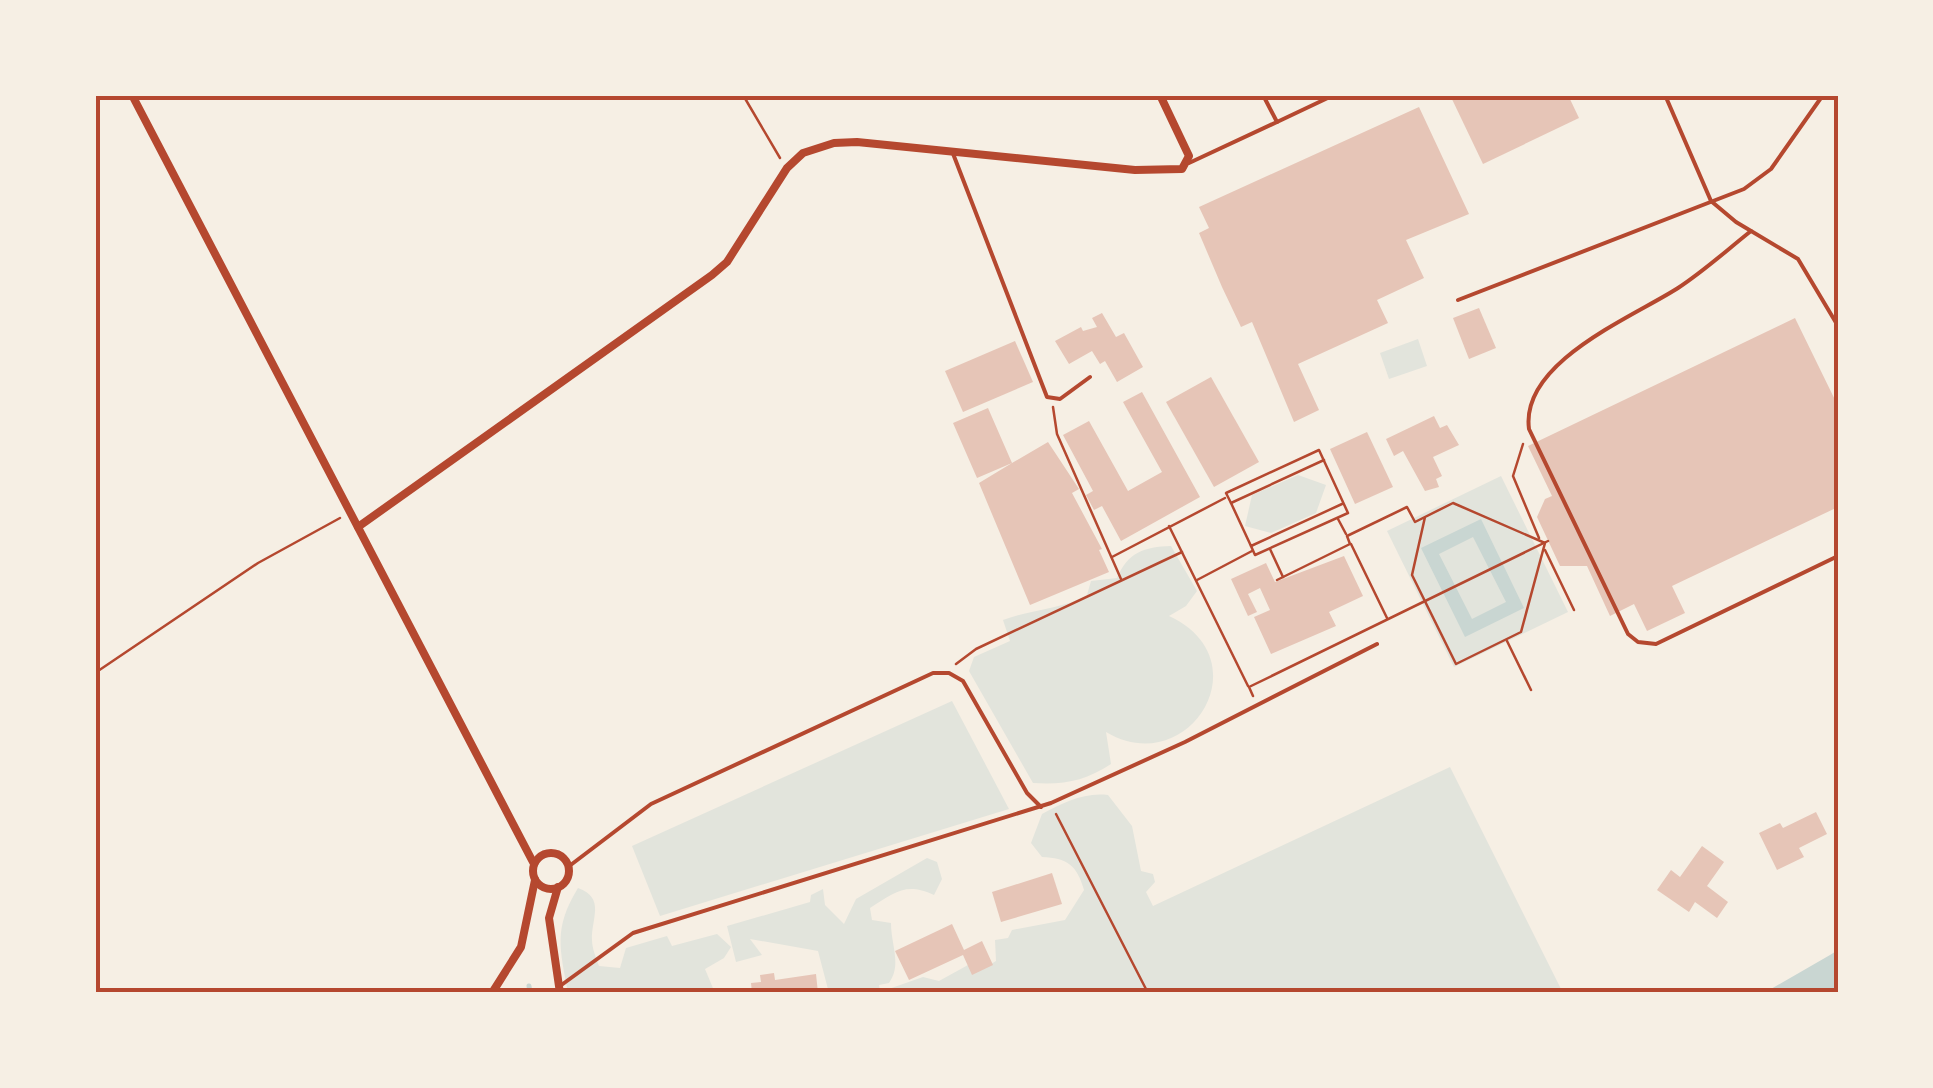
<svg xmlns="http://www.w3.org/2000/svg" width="1933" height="1088" font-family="'PT Sans Narrow',sans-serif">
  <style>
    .green { fill: #e2e4dc }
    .water { fill: #c9d6d2; fill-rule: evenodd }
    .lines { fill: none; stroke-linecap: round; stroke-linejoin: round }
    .stream { stroke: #c9d6d2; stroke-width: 5 }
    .building { fill: #e6c5b7 }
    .path { stroke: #b5482f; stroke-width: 2.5 }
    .service { stroke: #b5482f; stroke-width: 4 }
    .minor { stroke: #b5482f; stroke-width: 8 }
    .neatline { fill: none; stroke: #b5482f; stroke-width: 4 }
  </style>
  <rect width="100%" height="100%" fill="#f6efe4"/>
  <g class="green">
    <polygon points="1418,339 1427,366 1389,379 1380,353"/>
    <polygon points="1298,475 1326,485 1316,513 1271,533 1245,526 1252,495"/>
    <polygon points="1501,476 1568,612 1454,667 1387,531"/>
    <path d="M1171,546L1197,591L1186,606L1169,616C1264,660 1188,781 1106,732L1111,764C1085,781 1064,785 1033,783L969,671L974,657L1010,641L1003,620C1031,609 1061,610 1087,595L1091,581L1117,578C1128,552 1144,547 1171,546Z"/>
    <polygon points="952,701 1009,809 660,916 632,846"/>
    <path d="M1450,767L1563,993H829L818,951L750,939L762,955L736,962L727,926L810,902L811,895L823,889L825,905L844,924L856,899L927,858L937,862L942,879L934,895C906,882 895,892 870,908L872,920L891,923C891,945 902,965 889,983L879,985L880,992L923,977L939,981L968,965L986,967L996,961L995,940L1008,938L1012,930L1065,920L1084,890C1077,865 1067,858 1042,857L1031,843L1042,814C1063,803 1084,792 1108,795L1132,826L1141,871L1153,874L1155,882L1146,892L1153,906Z"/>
    <path d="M578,888C606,898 591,919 592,940C592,948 596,958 599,966L620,968L626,948L667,936L672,946L717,934L731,947L724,958L705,969L715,993H568C560,948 553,929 578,888Z"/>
  </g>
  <g class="water">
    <path d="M1481,519L1524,608L1465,637L1421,548ZM1473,537L1506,602L1472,619L1439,554Z"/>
    <polygon points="1838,950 1838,993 1764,993 1830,955"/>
  </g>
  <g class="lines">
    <polyline class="stream" points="529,986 530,993"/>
  </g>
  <g class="building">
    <polygon points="1450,95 1568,95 1579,118 1483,164"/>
    <polygon points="1419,107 1469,214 1406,240 1424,278 1377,300 1388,323 1298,364 1319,410 1294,422 1252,322 1241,327 1222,287 1199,233 1209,228 1199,207"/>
    <polygon points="1479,308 1496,348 1469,359 1453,318"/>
    <polygon points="1102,313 1116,337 1124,333 1143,367 1117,382 1105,361 1100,364 1092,351 1069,364 1055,341 1081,327 1083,331 1097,327 1092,318"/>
    <polygon points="1795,318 1838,406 1838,507 1672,586 1685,613 1647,631 1634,604 1610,616 1587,566 1560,566 1537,517 1545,499 1552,496 1528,446"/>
    <polygon points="1015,341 1033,382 963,412 945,371"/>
    <polygon points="1211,377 1259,462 1214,487 1166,402"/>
    <polygon points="1142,392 1200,497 1121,541 1102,506 1094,510 1086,495 1093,491 1063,435 1089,421 1128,491 1162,472 1123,402"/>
    <polygon points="988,408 1012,463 1048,442 1079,489 1072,493 1102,549 1099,550 1109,572 1030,605 979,483 1012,463 977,478 953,423"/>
    <polygon points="1434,416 1440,428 1447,425 1459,445 1433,457 1442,476 1436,479 1439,487 1425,491 1403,451 1394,456 1386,439"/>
    <polygon points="1367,432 1393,487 1355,504 1330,449"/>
    <polygon points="1344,556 1363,596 1329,612 1336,626 1271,654 1254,617 1270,610 1260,588 1248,594 1257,612 1248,616 1231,579 1266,563 1275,582"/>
    <polygon points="1816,812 1827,834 1799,848 1804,857 1777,870 1759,833 1780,823 1783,828"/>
    <polygon points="1702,846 1724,862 1707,886 1728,902 1717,918 1695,902 1689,912 1657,890 1671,870 1680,877"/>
    <polygon points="1052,873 1062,904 1001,922 992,892"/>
    <polygon points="952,924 964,950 982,941 993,965 972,975 963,955 909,980 895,951"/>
    <polygon points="774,973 775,980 816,974 818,993 752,993 751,983 761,982 760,975"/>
  </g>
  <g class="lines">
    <g class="path">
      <polyline points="743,95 780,158"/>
      <polyline points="1053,407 1057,434 1121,579"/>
      <polyline points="1523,444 1513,476 1539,538"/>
      <polyline points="1324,460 1231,503 1251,546 1342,504"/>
      <polyline points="1231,503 1226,493 1319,450 1348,513 1255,555 1251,546"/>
      <polyline points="1338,519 1346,534"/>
      <polyline points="1169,526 1248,686"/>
      <polyline points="1351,544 1387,618"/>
      <polyline points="1270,549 1283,577"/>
      <polyline points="1545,550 1574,610"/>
      <polyline points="1112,557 1225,498"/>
      <polyline points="1197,580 1252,551"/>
      <polyline points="1277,580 1350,544 1347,536 1407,507 1415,522 1453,503 1545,543 1521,632 1456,664 1412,575 1425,517"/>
      <polyline points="1507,641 1531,690"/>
      <polyline points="956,664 976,649 1182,552"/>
      <polyline points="95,673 258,563 340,518"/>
      <polyline points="1253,696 1249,687 1548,541"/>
      <polyline points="1056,814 1148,993"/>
    </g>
    <g class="service">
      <polyline points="1665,95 1711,201 1736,222 1798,259 1838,326"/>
      <polyline points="1277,122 1334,95"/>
      <polyline points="952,151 1047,397 1060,399 1090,377"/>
      <polyline points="1189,163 1277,122 1263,95"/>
      <path d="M1751,231C1727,250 1704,271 1678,288C1633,317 1520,362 1529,429L1628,634L1638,642L1656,644L1838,556"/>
      <polyline points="1458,300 1744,189 1771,169 1823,95"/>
      <polyline points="568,867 651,804 933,673 949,673 963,681 1027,793 1041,807"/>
      <polyline points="560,986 633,933 1051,803 1185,742 1377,644"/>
    </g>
    <g class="minor">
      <polyline points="132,95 534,864"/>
      <polyline points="358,527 712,275 727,262 787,168 803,153 834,143 857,142 1135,170 1182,169 1189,156 1160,95"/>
      <circle cx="551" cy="871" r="18"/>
      <polyline points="558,887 549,918 560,993"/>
      <polyline points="492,993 521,947 535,880"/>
    </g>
  </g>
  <rect width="1933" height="1088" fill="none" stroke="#f6efe4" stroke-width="195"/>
  <rect x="98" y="98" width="1738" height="892" class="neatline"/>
</svg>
